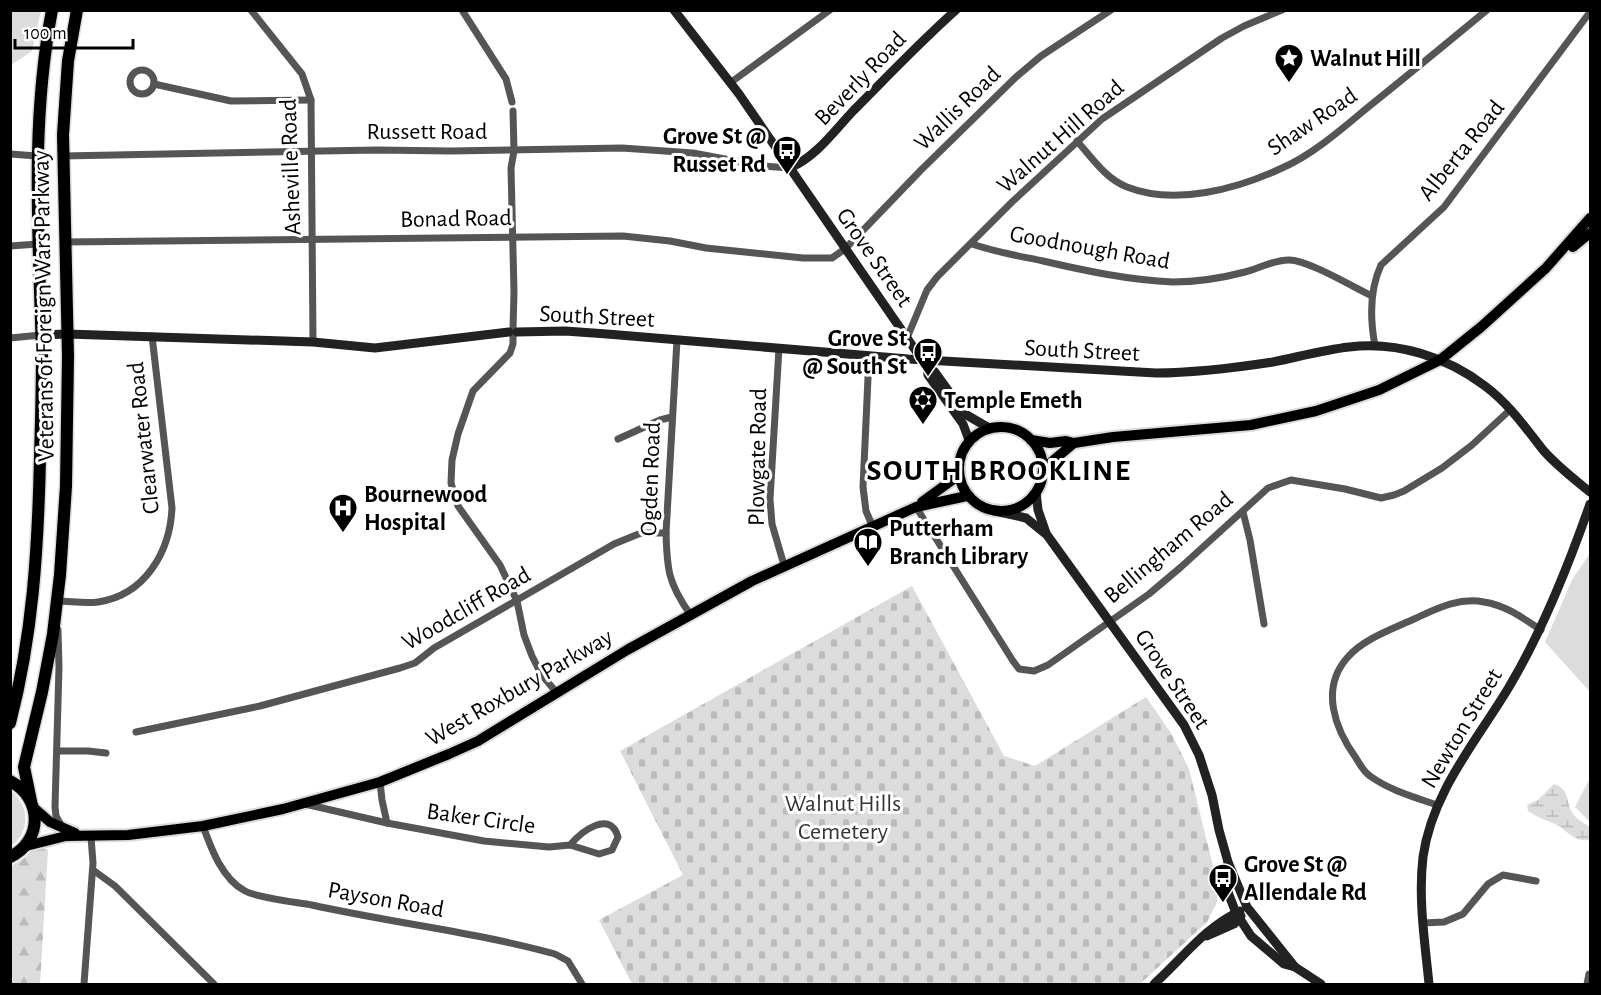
<svg xmlns="http://www.w3.org/2000/svg" width="1601" height="995" font-family="'Alegreya Sans',sans-serif">
  <style>
    .green { fill: #dcdcdc }
    .forest { fill: url(#forest-firs) }
    .wetland { fill: url(#wetland-marsh) }
    .cemetery { fill: url(#cemetery-stones) }
    .lines { fill: none; stroke-linecap: round; stroke-linejoin: round }
    .primary-casing { stroke: #dbdbdb; stroke-width: 14 }
    .highway-casing { stroke: #dbdbdb; stroke-width: 15 }
    .street { stroke: #555; stroke-width: 7 }
    .secondary { stroke: #222; stroke-width: 9 }
    .primary { stroke: #000; stroke-width: 10 }
    .highway { stroke: #000; stroke-width: 12 }
    .labels { text-anchor: middle; stroke-width: 6; stroke-linejoin: round; paint-order: stroke }
    .poi-label { font-size: 24px; font-weight: bold; fill: #000; stroke: #fff; text-anchor: start }
    .street-label { font-size: 24px; fill: #000; stroke: #fff }
    .park-label { font-size: 24px; fill: #333; stroke: #fff }
    .district-label { font-size: 30px; font-weight: bold; letter-spacing: 1.5px; fill: #000; stroke: #fff }
  </style>
  <defs>
    <pattern id="forest-firs" width="22" height="20" patternUnits="userSpaceOnUse" patternTransform="scale(1.5)"><rect width="22" height="20" fill="#dcdcdc"/><path d="M5 1l3.5 6h-7zM16 11l3.5 6h-7z" fill="#bbb"/></pattern>
    <pattern id="wetland-marsh" width="20" height="14" patternUnits="userSpaceOnUse" patternTransform="scale(1.5)"><rect width="20" height="14" fill="#dcdcdc"/><path d="M1 5h8M5 5V1M11 12h8M15 12V8" fill="none" stroke="#bbb"/></pattern>
    <pattern id="cemetery-stones" width="16" height="16" patternUnits="userSpaceOnUse" patternTransform="scale(1.5)"><rect width="16" height="16" fill="#dcdcdc"/><path d="M2 7V4a2 2 0 0 1 4 0v3zM10 15v-3a2 2 0 0 1 4 0v3z" fill="#bbb"/></pattern>
  </defs>
  <rect width="100%" height="100%" fill="#fff"/>
  <g class="green">
    <polygon points="11,10 41,11 32,51 11,65"/>
    <polygon points="1590,553 1590,692 1545,642 1572,580"/>
    <polygon points="1590,778 1590,822 1575,807"/>
    <path d="M11,791C30,805 30,833 11,846Z"/>
  </g>
  <polygon class="forest" points="37,846 48,850 40,984 11,984 11,866 23,859"/>
  <path class="wetland" d="M1554,784C1571,789 1565,804 1574,815C1578,820 1585,824 1590,827V840C1572,842 1570,832 1555,824C1546,820 1536,817 1528,811L1527,805L1538,800Z"/>
  <polygon class="cemetery" points="912,586 1004,756 1035,766 1146,697 1171,733 1189,769 1218,886 1217,902 1207,922 1140,984 632,984 599,920 683,875 620,751"/>
  <g class="lines">
    <g class="primary-casing">
      <g id="primary">
        <polyline points="1573,247 1590,233"/>
        <circle cx="1001" cy="469" r="42"/>
        <polyline points="1031,440 1050,443 1066,441 1074,443 1113,437 1251,425 1316,411 1379,390 1440,360 1481,327 1546,268 1590,218"/>
        <polyline points="1043,469 1074,443"/>
        <polyline points="922,502 955,478 958,472"/>
        <polyline points="34,808 50,822 75,833"/>
        <polyline points="26,846 66,836 128,835 203,826 283,809 380,782 449,754 478,741 627,650 752,581 916,507 967,496"/>
      </g>
    </g>
    <g class="highway-casing">
      <g id="highway">
        <path d="M10,723C33,635 38,548 40,458C41,423 42,388 42,354C39,238 30,126 52,10"/>
        <path d="M10,781C43,798 43,841 10,857"/>
        <polyline points="31,801 24,767 42,692 53,634 60,575 66,486 68,356 63,135 68,61 77,10"/>
      </g>
    </g>
    <g class="street">
      <polyline points="251,10 302,74 311,100 313,342"/>
      <polyline points="462,10 506,79 512,102"/>
      <circle cx="142" cy="82" r="12"/>
      <polyline points="730,83 830,10"/>
      <polyline points="154,84 231,101 311,100"/>
      <path d="M1077,141C1092,158 1106,179 1127,187C1175,206 1237,189 1282,168C1312,155 1342,129 1367,108C1407,76 1447,43 1487,10"/>
      <polyline points="10,154 37,156"/>
      <polyline points="62,156 377,150 451,151 622,148 693,153 762,166 790,168"/>
      <polyline points="64,242 623,236 670,241 706,248 803,258 832,258 845,249 921,170 1016,77 1041,56 1111,10"/>
      <path d="M972,244C995,252 1019,256 1043,261C1086,271 1129,280 1173,282C1198,282 1222,278 1245,272C1260,268 1273,260 1289,260C1308,260 1353,287 1372,296"/>
      <polyline points="10,246 38,244"/>
      <polyline points="513,329 514,292 511,168 514,151 513,111"/>
      <polyline points="513,335 513,344 510,353 473,391 458,434 452,460 451,483 458,506 500,565 517,601 524,635 532,656 541,674 557,693"/>
      <polyline points="10,338 41,335"/>
      <polyline points="907,338 927,290 937,277 1013,201 1102,119 1222,38 1244,26 1282,10"/>
      <path d="M677,340L666,533C667,569 668,583 690,614"/>
      <path d="M1375,346C1370,319 1369,291 1381,265L1444,207L1590,12"/>
      <polyline points="779,348 770,499 772,524 784,565"/>
      <polyline points="869,356 863,487 866,511 872,525"/>
      <polyline points="618,439 660,420 672,417"/>
      <polyline points="916,507 1013,661 1019,669 1034,671 1048,665 1149,594 1181,567 1268,488 1291,480 1345,489 1381,498 1394,495 1404,491 1442,468 1472,445 1511,409"/>
      <polyline points="1243,512 1250,540 1264,624"/>
      <path d="M57,601C70,601 85,604 98,602C145,595 170,552 172,508L152,336"/>
      <polyline points="58,630 59,667 55,807 56,816 62,827"/>
      <polyline points="136,732 260,706 400,668 415,663 434,648 614,544 641,533 666,533"/>
      <polyline points="58,751 88,751 106,753"/>
      <path d="M380,782L382,800L387,823L484,841L549,847L570,845L599,854L612,850L618,837C610,809 581,832 570,845"/>
      <polyline points="305,804 387,823"/>
      <path d="M1437,805C1414,797 1391,791 1370,776C1364,772 1360,765 1356,758C1335,729 1320,689 1347,658C1363,639 1392,629 1414,619C1436,609 1458,597 1484,602C1505,605 1523,618 1541,630"/>
      <path d="M203,826C211,848 222,879 245,891C258,898 295,902 312,905C393,923 475,932 555,954L568,961L582,984"/>
      <polyline points="93,870 115,886 214,984"/>
      <polyline points="1423,923 1444,922 1463,914 1488,884 1503,875 1536,881"/>
      <polyline points="84,984 93,863 91,837"/>
      <polyline points="1587,984 1589,974 1590,974"/>
    </g>
    <g class="secondary">
      <polyline points="674,10 739,94 927,367 928,375 963,424 969,440"/>
      <path d="M790,168C817,156 834,131 854,110C887,77 920,42 956,10"/>
      <path d="M517,332L565,331L607,334L908,359L1156,373C1195,373 1234,368 1273,362C1298,357 1323,350 1349,347C1397,341 1447,357 1485,386C1509,404 1525,427 1543,450C1557,466 1574,479 1590,492"/>
      <polyline points="41,335 67,334 313,342 375,348 509,332"/>
      <polyline points="927,369 934,371 965,414 989,428"/>
      <polyline points="1036,492 1038,510 1046,533"/>
      <polyline points="995,511 1026,518 1047,535 1184,725 1199,755 1212,795 1219,830 1228,862 1247,907 1295,967"/>
      <polyline points="1228,863 1225,881 1229,895 1236,913 1251,936 1284,964 1295,967 1321,984"/>
      <polyline points="1207,936 1234,924 1241,916"/>
      <path d="M1154,984C1182,959 1205,927 1240,911"/>
      <path d="M1429,984C1425,943 1418,899 1423,857C1432,792 1476,742 1509,687C1543,630 1568,567 1590,504"/>
    </g>
    <use href="#primary" class="primary"/>
    <use href="#highway" class="highway"/>
  </g>
  <defs>
    <g id="sight-pin" transform="scale(1.5)"><path d="M0 17L-7.5 6A9.5 9.5 0 1 1 7.5 6Z" fill="#000" stroke="#fff"/><path d="M0-6L1.8-2.2L6-1.7L2.9 1.2L3.7 5.4L0 3.3L-3.7 5.4L-2.9 1.2L-6-1.7L-1.8-2.2Z" fill="#fff"/></g>
    <g id="bus-pin" transform="scale(1.5)"><path d="M0 17L-7.5 6A9.5 9.5 0 1 1 7.5 6Z" fill="#000" stroke="#fff"/><path d="M-5-6H5V4H4V6H2V4H-2V6H-4V4H-5ZM-3.5-4V0h7V-4ZM-3.5 1.2v1.5H-2V1.2ZM2 1.2v1.5H3.5V1.2Z" fill="#fff"/></g>
    <g id="synagogue-pin" transform="scale(1.5)"><path d="M0 17L-7.5 6A9.5 9.5 0 1 1 7.5 6Z" fill="#000" stroke="#fff"/><path d="M0-6.5L5.6 3.2H-5.6ZM0 6.5L5.6-3.2H-5.6Z" fill="#fff"/></g>
    <g id="hospital-pin" transform="scale(1.5)"><path d="M0 17L-7.5 6A9.5 9.5 0 1 1 7.5 6Z" fill="#000" stroke="#fff"/><path d="M-5-5h3v3.5h4V-5h3V5h-3V1.5h-4V5h-3Z" fill="#fff"/></g>
    <g id="library-pin" transform="scale(1.5)"><path d="M0 17L-7.5 6A9.5 9.5 0 1 1 7.5 6Z" fill="#000" stroke="#fff"/><path d="M-6-4Q-3-5.5-.7-3.5V5Q-3 3-6 4ZM6-4Q3-5.5 .7-3.5V5Q3 3 6 4Z" fill="#fff"/></g>
  </defs>
  <g fill-rule="evenodd">
    <use href="#sight-pin" x="1289" y="58"/>
    <use href="#bus-pin" x="787" y="150"/>
    <use href="#bus-pin" x="928" y="352"/>
    <use href="#synagogue-pin" x="923" y="400"/>
    <use href="#hospital-pin" x="343" y="508"/>
    <use href="#library-pin" x="868" y="542"/>
    <use href="#bus-pin" x="1223" y="878"/>
  </g>
  <g class="labels">
    <g class="poi-label">
      <text x="1310" y="66">Walnut Hill</text>
      <text x="766" y="144" text-anchor="end">Grove St @<tspan x="766" dy="28">Russet Rd</tspan></text>
      <text x="907" y="346" text-anchor="end">Grove St<tspan x="907" dy="28">@ South St</tspan></text>
      <text x="944" y="408">Temple Emeth</text>
      <text x="364" y="502">Bournewood<tspan x="364" dy="28">Hospital</tspan></text>
      <text x="889" y="536">Putterham<tspan x="889" dy="28">Branch Library</tspan></text>
      <text x="1244" y="872">Grove St @<tspan x="1244" dy="28">Allendale Rd</tspan></text>
    </g>
    <g class="street-label">
      <text transform="translate(860 78) rotate(-46)" y="8">Beverly Road</text>
      <text transform="translate(957 108) rotate(-44)" y="8">Wallis Road</text>
      <text transform="translate(1312 121) rotate(-34)" y="8">Shaw Road</text>
      <text x="427" y="139">Russett Road</text>
      <text transform="translate(1060 136) rotate(-41)" y="8">Walnut Hill Road</text>
      <text transform="translate(1461 150) rotate(-51)" y="8">Alberta Road</text>
      <text transform="translate(290 167) rotate(-92)" y="8">Asheville Road</text>
      <text transform="translate(456 218) rotate(-1)" y="8">Bonad Road</text>
      <text transform="translate(1090 247) rotate(10)" y="8">Goodnough Road</text>
      <text transform="translate(875 257) rotate(55)" y="8">Grove Street</text>
      <text transform="translate(43 306) rotate(-91)" y="8">Veterans of Foreign Wars Parkway</text>
      <text transform="translate(597 316) rotate(3)" y="8">South Street</text>
      <text transform="translate(1082 350) rotate(3)" y="8">South Street</text>
      <text transform="translate(143 438) rotate(-96)" y="8">Clearwater Road</text>
      <text transform="translate(757 457) rotate(-89)" y="8">Plowgate Road</text>
      <text transform="translate(650 479) rotate(-88)" y="8">Ogden Road</text>
      <text transform="translate(1168 547) rotate(-40)" y="8">Bellingham Road</text>
      <text transform="translate(466 608) rotate(-30)" y="8">Woodcliff Road</text>
      <text transform="translate(1173 679) rotate(56)" y="8">Grove Street</text>
      <text transform="translate(519 687) rotate(-30)" y="8">West Roxbury Parkway</text>
      <text transform="translate(1461 728) rotate(-59)" y="8">Newton Street</text>
      <text transform="translate(481 818) rotate(8)" y="8">Baker Circle</text>
      <text transform="translate(386 899) rotate(10)" y="8">Payson Road</text>
    </g>
    <g class="park-label">
      <text x="843" y="811">Walnut Hills<tspan x="843" dy="28">Cemetery</tspan></text>
    </g>
    <g class="district-label">
      <text x="999" y="480">SOUTH BROOKLINE</text>
    </g>
  </g>
  <rect width="1601" height="995" fill="none" stroke="#000000" stroke-width="24"/>
  <path d="M15 39v9h118v-9" fill="none" stroke="#000000" stroke-width="3"/>
  <text x="24" y="39" font-size="18" fill="#000000" stroke="#ffffff" stroke-width="4.5" paint-order="stroke">100 m</text>
</svg>
